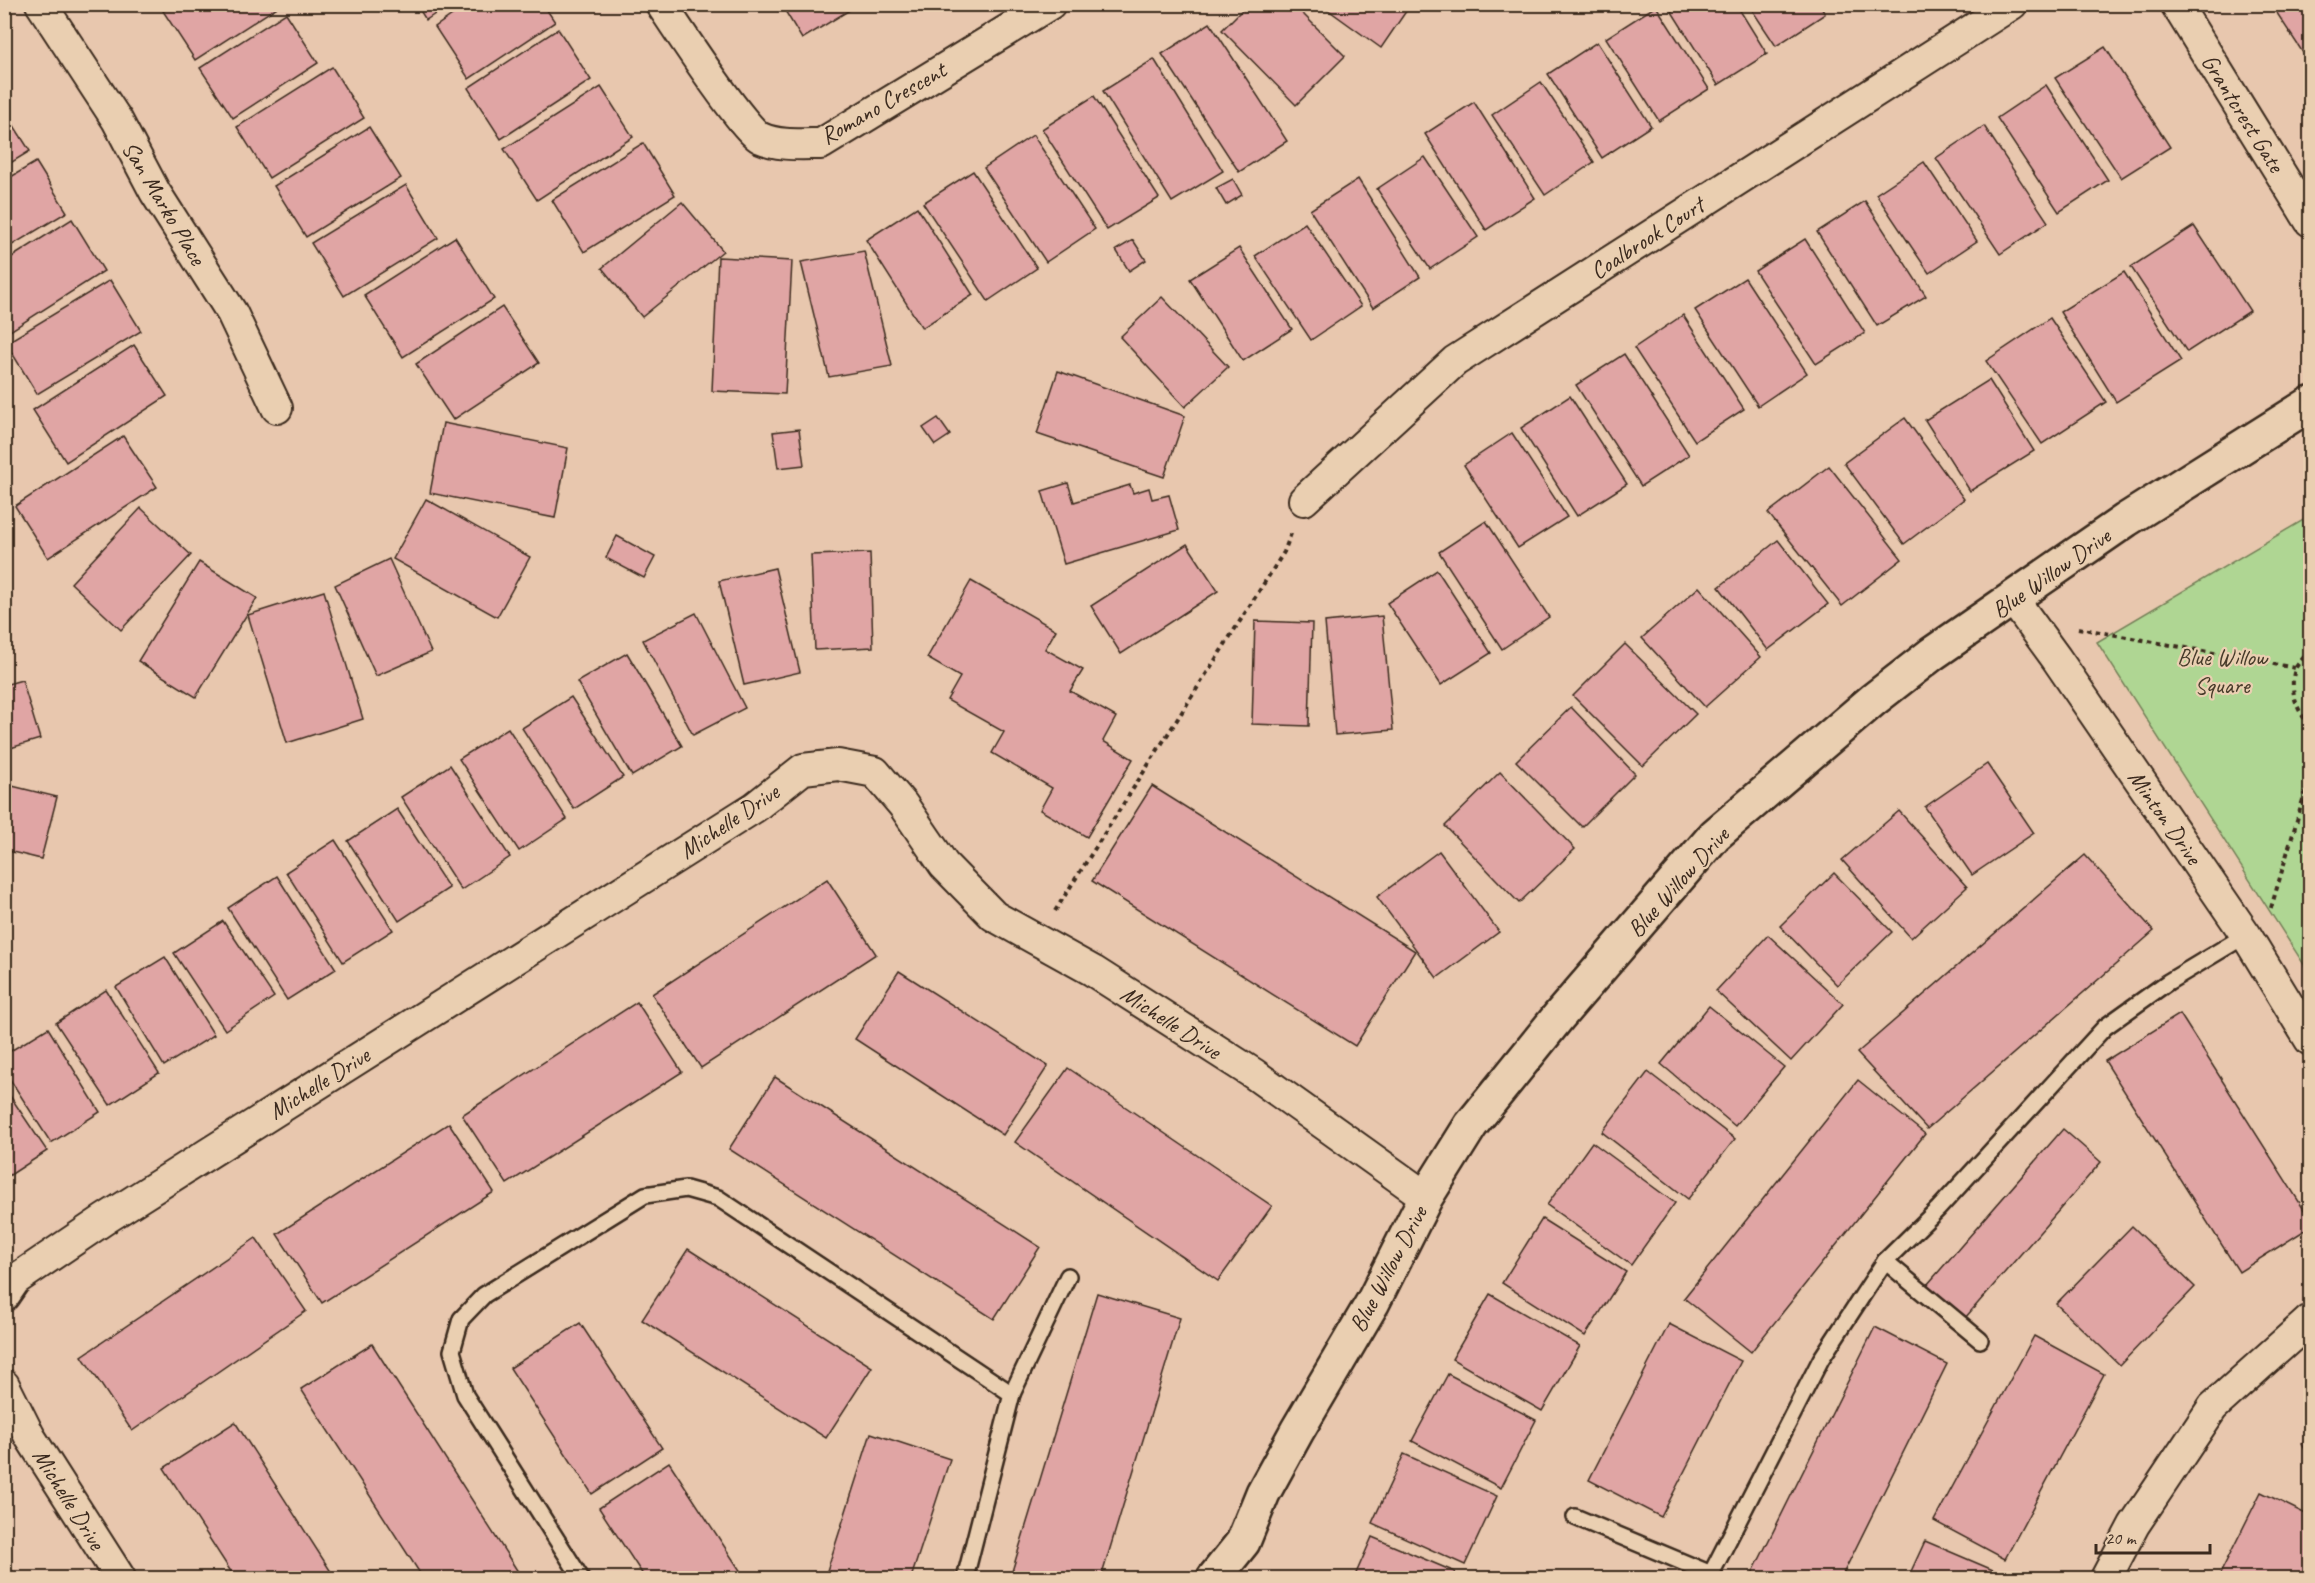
<svg xmlns="http://www.w3.org/2000/svg" width="2315" height="1583" font-family="Caveat,sans-serif">
  <style>
    .green { fill: #afd693; stroke: #758058; stroke-width: 1.5 }
    .building { fill: #e0a5a4; stroke: #3b2a1e; stroke-width: 1.5 }
    .lines { fill: none; stroke-linecap: round; stroke-linejoin: round }
    .service-casing { stroke: #3b2a1e; stroke-width: 20 }
    .minor-casing { stroke: #3b2a1e; stroke-width: 34 }
    .tertiary-casing { stroke: #3b2a1e; stroke-width: 38 }
    .path { stroke: #3b2a1e; stroke-width: 4; stroke-dasharray: 4.5 4.5; stroke-linecap: butt }
    .service { stroke: #eacfb1; stroke-width: 15 }
    .minor { stroke: #eacfb1; stroke-width: 30 }
    .tertiary { stroke: #eacfb1; stroke-width: 33 }
    .labels { text-anchor: middle; stroke-width: 4.5; stroke-linejoin: round; paint-order: stroke }
    .street-label { font-size: 24px; fill: #3b2a1e; stroke: #eacfb1 }
    .park-label { font-size: 24px; fill: #473b2a; stroke: #eacfb1 }
  </style>
  <rect width="100%" height="100%" fill="#e8c7ae"/>
  <filter id="ink" filterUnits="userSpaceOnUse"><feTurbulence type="fractalNoise" baseFrequency=".0167" numOctaves="2"/><feDisplacementMap in="SourceGraphic" scale="12" xChannelSelector="R" yChannelSelector="G"/><feConvolveMatrix kernelMatrix="1 2 1 2 8 2 1 2 1" color-interpolation-filters="sRGB"/></filter>
  <g filter="url(#ink)">
    <polygon class="green" points="2310,516 2310,974 2097,642"/>
    <g class="building">
      <polygon points="173,4 282,4 195,60 163,11"/>
      <polygon points="416,4 450,4 426,20"/>
      <polygon points="468,4 543,4 555,22 469,79 435,27"/>
      <polygon points="781,4 851,4 853,8 802,39"/>
      <polygon points="1248,4 1293,4 1345,56 1296,105 1222,30"/>
      <polygon points="1320,4 1411,4 1381,48"/>
      <polygon points="1667,4 1736,4 1767,54 1718,85"/>
      <polygon points="1748,4 1819,4 1825,14 1776,46"/>
      <polygon points="2271,4 2310,4 2310,60 2309,62"/>
      <polygon points="1656,6 1709,89 1659,121 1606,38"/>
      <polygon points="286,13 318,63 233,118 200,68"/>
      <polygon points="1210,23 1287,141 1239,172 1162,54"/>
      <polygon points="558,29 591,80 501,139 468,88"/>
      <polygon points="1597,42 1651,126 1602,158 1548,74"/>
      <polygon points="2105,47 2170,147 2121,178 2055,78"/>
      <polygon points="1154,59 1223,171 1172,202 1103,91"/>
      <polygon points="332,67 364,118 269,178 237,127"/>
      <polygon points="1541,82 1594,162 1545,195 1492,115"/>
      <polygon points="2046,85 2108,180 2059,212 1997,118"/>
      <polygon points="601,87 633,137 537,200 504,149"/>
      <polygon points="1094,96 1159,198 1107,230 1042,129"/>
      <polygon points="1474,102 1535,198 1486,230 1425,134"/>
      <polygon points="4,110 30,151 4,167"/>
      <polygon points="1984,126 2048,222 2000,254 1936,158"/>
      <polygon points="369,127 401,178 306,237 274,186"/>
      <polygon points="1033,135 1095,229 1046,262 984,168"/>
      <polygon points="643,143 675,195 584,252 552,200"/>
      <polygon points="1425,157 1478,237 1430,269 1377,189"/>
      <polygon points="36,162 67,212 4,250 4,181"/>
      <polygon points="1924,162 1977,241 1929,273 1876,194"/>
      <polygon points="973,171 1037,268 988,301 923,203"/>
      <polygon points="1233,179 1242,195 1226,205 1216,188"/>
      <polygon points="1358,179 1420,277 1373,308 1310,210"/>
      <polygon points="406,185 438,238 344,296 311,243"/>
      <polygon points="1865,201 1926,296 1877,326 1817,232"/>
      <polygon points="682,202 723,251 642,317 602,268"/>
      <polygon points="917,207 973,295 922,328 866,240"/>
      <polygon points="72,219 104,271 4,335 4,262"/>
      <polygon points="1305,223 1361,306 1311,340 1255,256"/>
      <polygon points="2194,226 2250,311 2187,352 2131,267"/>
      <polygon points="455,237 494,299 403,357 364,295"/>
      <polygon points="1805,239 1865,333 1816,364 1755,271"/>
      <polygon points="1133,240 1146,260 1129,271 1116,250"/>
      <polygon points="1239,248 1292,329 1243,361 1190,279"/>
      <polygon points="864,251 892,366 829,377 801,262"/>
      <polygon points="718,257 792,261 785,394 712,391"/>
      <polygon points="2124,272 2181,361 2116,402 2060,312"/>
      <polygon points="1745,278 1807,373 1758,406 1695,310"/>
      <polygon points="110,280 141,331 37,394 6,343"/>
      <polygon points="1162,297 1228,367 1185,407 1120,337"/>
      <polygon points="502,307 539,363 453,420 416,364"/>
      <polygon points="1683,315 1744,409 1695,441 1634,348"/>
      <polygon points="2050,318 2106,402 2042,444 1986,361"/>
      <polygon points="134,345 167,396 66,462 33,410"/>
      <polygon points="1624,354 1689,455 1641,486 1576,385"/>
      <polygon points="1058,371 1185,416 1164,477 1037,434"/>
      <polygon points="1989,380 2034,451 1970,491 1925,420"/>
      <polygon points="1570,396 1627,484 1577,516 1521,428"/>
      <polygon points="938,418 950,435 935,445 923,428"/>
      <polygon points="1905,418 1964,499 1904,544 1844,463"/>
      <polygon points="443,423 568,448 555,518 430,493"/>
      <polygon points="799,429 804,465 778,468 773,432"/>
      <polygon points="1512,433 1567,517 1518,548 1464,465"/>
      <polygon points="123,436 157,487 48,558 15,506"/>
      <polygon points="1829,466 1902,559 1842,606 1768,513"/>
      <polygon points="1068,483 1074,502 1130,485 1133,493 1149,488 1152,499 1169,495 1179,530 1064,564 1042,491"/>
      <polygon points="426,499 530,557 497,617 393,559"/>
      <polygon points="141,508 191,555 121,630 71,583"/>
      <polygon points="1486,521 1549,617 1502,649 1439,552"/>
      <polygon points="617,536 655,557 644,578 606,558"/>
      <polygon points="1778,540 1828,604 1768,650 1719,587"/>
      <polygon points="1187,544 1218,591 1121,654 1091,606"/>
      <polygon points="870,553 873,647 815,650 811,555"/>
      <polygon points="389,559 431,652 376,676 335,585"/>
      <polygon points="199,562 257,598 196,697 138,661"/>
      <polygon points="775,568 800,672 744,685 719,581"/>
      <polygon points="1437,570 1491,653 1441,685 1387,603"/>
      <polygon points="971,581 1056,630 1045,649 1083,670 1070,691 1116,717 1103,741 1133,759 1087,837 1040,810 1052,788 992,753 1004,732 947,700 960,677 927,658"/>
      <polygon points="1699,587 1761,657 1705,707 1642,638"/>
      <polygon points="324,591 363,719 287,743 248,615"/>
      <polygon points="696,613 745,708 693,735 643,640"/>
      <polygon points="1382,616 1393,730 1335,735 1325,622"/>
      <polygon points="1255,621 1312,623 1309,726 1252,724"/>
      <polygon points="1625,644 1696,714 1643,766 1573,696"/>
      <polygon points="627,653 682,746 632,776 577,682"/>
      <polygon points="22,680 40,739 4,750 4,685"/>
      <polygon points="571,697 623,777 574,809 522,728"/>
      <polygon points="1571,707 1635,774 1582,827 1516,761"/>
      <polygon points="508,728 567,819 519,851 459,759"/>
      <polygon points="1987,764 2034,833 1972,875 1925,807"/>
      <polygon points="450,765 510,857 461,890 401,797"/>
      <polygon points="1500,772 1575,849 1519,903 1445,826"/>
      <polygon points="4,784 57,797 41,859 4,850"/>
      <polygon points="1152,786 1415,951 1355,1046 1092,881"/>
      <polygon points="397,809 449,888 399,921 348,841"/>
      <polygon points="1899,811 1967,887 1911,938 1842,860"/>
      <polygon points="335,840 393,930 343,962 286,872"/>
      <polygon points="1439,851 1499,932 1437,978 1377,897"/>
      <polygon points="2085,855 2154,931 1927,1129 1857,1053"/>
      <polygon points="1834,873 1892,932 1837,985 1780,926"/>
      <polygon points="277,876 336,969 287,1000 228,908"/>
      <polygon points="827,879 876,954 701,1068 652,994"/>
      <polygon points="223,921 274,997 225,1030 174,953"/>
      <polygon points="1768,935 1843,1004 1791,1061 1716,991"/>
      <polygon points="165,957 214,1035 164,1066 116,987"/>
      <polygon points="899,971 1048,1066 1003,1135 855,1039"/>
      <polygon points="106,990 159,1073 110,1105 56,1023"/>
      <polygon points="637,1002 682,1072 507,1184 462,1115"/>
      <polygon points="1709,1006 1784,1067 1735,1126 1661,1064"/>
      <polygon points="2180,1014 2310,1219 2310,1227 2239,1272 2105,1061"/>
      <polygon points="48,1028 100,1112 51,1143 4,1070 4,1055"/>
      <polygon points="1068,1068 1272,1206 1218,1281 1015,1142"/>
      <polygon points="1648,1072 1735,1139 1688,1199 1602,1132"/>
      <polygon points="775,1077 1040,1247 994,1319 729,1149"/>
      <polygon points="1858,1080 1925,1134 1751,1352 1684,1298"/>
      <polygon points="4,1087 47,1151 4,1179"/>
      <polygon points="449,1123 494,1192 322,1303 277,1234"/>
      <polygon points="2063,1129 2101,1162 1965,1318 1927,1285"/>
      <polygon points="1592,1142 1675,1203 1631,1265 1547,1205"/>
      <polygon points="1542,1219 1626,1272 1585,1336 1502,1283"/>
      <polygon points="2132,1226 2195,1287 2120,1365 2056,1304"/>
      <polygon points="256,1238 306,1311 132,1431 82,1356"/>
      <polygon points="688,1249 872,1367 826,1438 642,1320"/>
      <polygon points="1097,1293 1180,1318 1101,1578 1010,1578"/>
      <polygon points="1490,1294 1580,1346 1542,1411 1452,1359"/>
      <polygon points="580,1323 662,1448 592,1494 510,1368"/>
      <polygon points="1669,1324 1741,1361 1661,1517 1589,1480"/>
      <polygon points="1875,1327 1947,1364 1841,1578 1750,1578"/>
      <polygon points="2034,1336 2104,1374 2005,1559 1934,1521"/>
      <polygon points="372,1344 522,1578 423,1578 301,1389"/>
      <polygon points="1448,1374 1536,1420 1501,1488 1412,1441"/>
      <polygon points="235,1422 335,1578 235,1578 164,1468"/>
      <polygon points="871,1433 950,1459 911,1578 831,1578 825,1577"/>
      <polygon points="2310,1438 2310,1458 2302,1444"/>
      <polygon points="1404,1454 1497,1496 1465,1565 1372,1523"/>
      <polygon points="669,1462 745,1578 645,1578 599,1508"/>
      <polygon points="2261,1492 2310,1516 2310,1578 2218,1578"/>
      <polygon points="1372,1537 1455,1572 1452,1578 1354,1578"/>
      <polygon points="1925,1541 2007,1576 2006,1578 1908,1578"/>
      <polygon points="11,1569 17,1578 4,1578 4,1573"/>
    </g>
    <g class="lines">
      <g class="service-casing">
        <g id="service">
          <polyline points="1885,1261 1980,1340"/>
          <polyline points="1575,1517 1711,1574 1821,1359 1885,1261 1938,1209 2105,1027 2168,982 2246,935"/>
          <polyline points="581,1578 465,1395 452,1351 461,1319 484,1295 645,1195 686,1189 718,1198 1012,1394"/>
          <polyline points="965,1578 1012,1394 1068,1276"/>
        </g>
      </g>
      <g class="minor-casing">
        <g id="minor">
          <polyline points="41,4 117,120 155,192 232,313 277,408"/>
          <path d="M661,4C675,25 745,132 761,138C778,146 803,144 821,144L1050,4"/>
          <polyline points="2176,4 2310,221"/>
          <polyline points="1304,500 1455,361 2012,4"/>
          <polyline points="2013,599 2056,658 2246,935 2310,1040"/>
          <polyline points="4,1296 15,1280 105,1219 755,807 803,769 838,765 875,772 903,805 944,865 994,916 1093,971 1254,1074 1426,1197"/>
          <polyline points="4,1385 30,1437 120,1578"/>
          <polyline points="2106,1578 2134,1525 2213,1407 2310,1320"/>
        </g>
      </g>
      <g class="tertiary-casing">
        <polyline id="tertiary" points="1214,1578 1243,1542 1263,1493 1297,1431 1373,1302 1426,1197 1471,1125 1559,1016 1715,835 1873,700 1932,654 2126,520 2310,404"/>
      </g>
      <g class="path">
        <polyline points="2078,628 2295,668"/>
        <path d="M2310,650C2306,655 2298,663 2295,669C2289,688 2296,712 2310,724"/>
        <polyline points="2271,908 2310,776"/>
        <polyline points="1055,911 1284,552 1292,531"/>
      </g>
      <use href="#service" class="service"/>
      <use href="#minor" class="minor"/>
      <use href="#tertiary" class="tertiary"/>
    </g>
  </g>
  <g class="labels">
    <g class="street-label">
      <text transform="translate(883 103) rotate(-30)" y="8">Romano Crescent</text>
      <text transform="translate(2243 113) rotate(58)" y="8">Grantcrest Gate</text>
      <text transform="translate(164 203) rotate(59)" y="8">San Marko Place</text>
      <text transform="translate(1647 238) rotate(-33)" y="8">Coalbrook Court</text>
      <text transform="translate(2051 573) rotate(-35)" y="8">Blue Willow Drive</text>
      <text transform="translate(2165 817) rotate(55)" y="8">Minton Drive</text>
      <text transform="translate(729 821) rotate(-34)" y="8">Michelle Drive</text>
      <text transform="translate(1678 882) rotate(-48)" y="8">Blue Willow Drive</text>
      <text transform="translate(1171 1022) rotate(33)" y="8">Michelle Drive</text>
      <text transform="translate(319 1083) rotate(-32)" y="8">Michelle Drive</text>
      <text transform="translate(1388 1269) rotate(-62)" y="8">Blue Willow Drive</text>
      <text transform="translate(69 1499) rotate(58)" y="8">Michelle Drive</text>
    </g>
    <g class="park-label">
      <text x="2222" y="665">Blue Willow<tspan x="2222" dy="28">Square</tspan></text>
    </g>
  </g>
  <rect width="2315" height="1583" fill="none" stroke="#eacfb1" stroke-width="24"/>
  <rect x="12" y="12" width="2291" height="1559" fill="none" stroke="#3b2a1e" stroke-width="2" filter="url(#ink)"/>
  <path d="M2096 1544v9h114v-9" fill="none" stroke="#3b2a1e" stroke-width="3"/>
  <text x="2105" y="1544" font-size="18" fill="#3b2a1e" stroke="#eacfb1" stroke-width="4.5" paint-order="stroke">20 m</text>
</svg>
